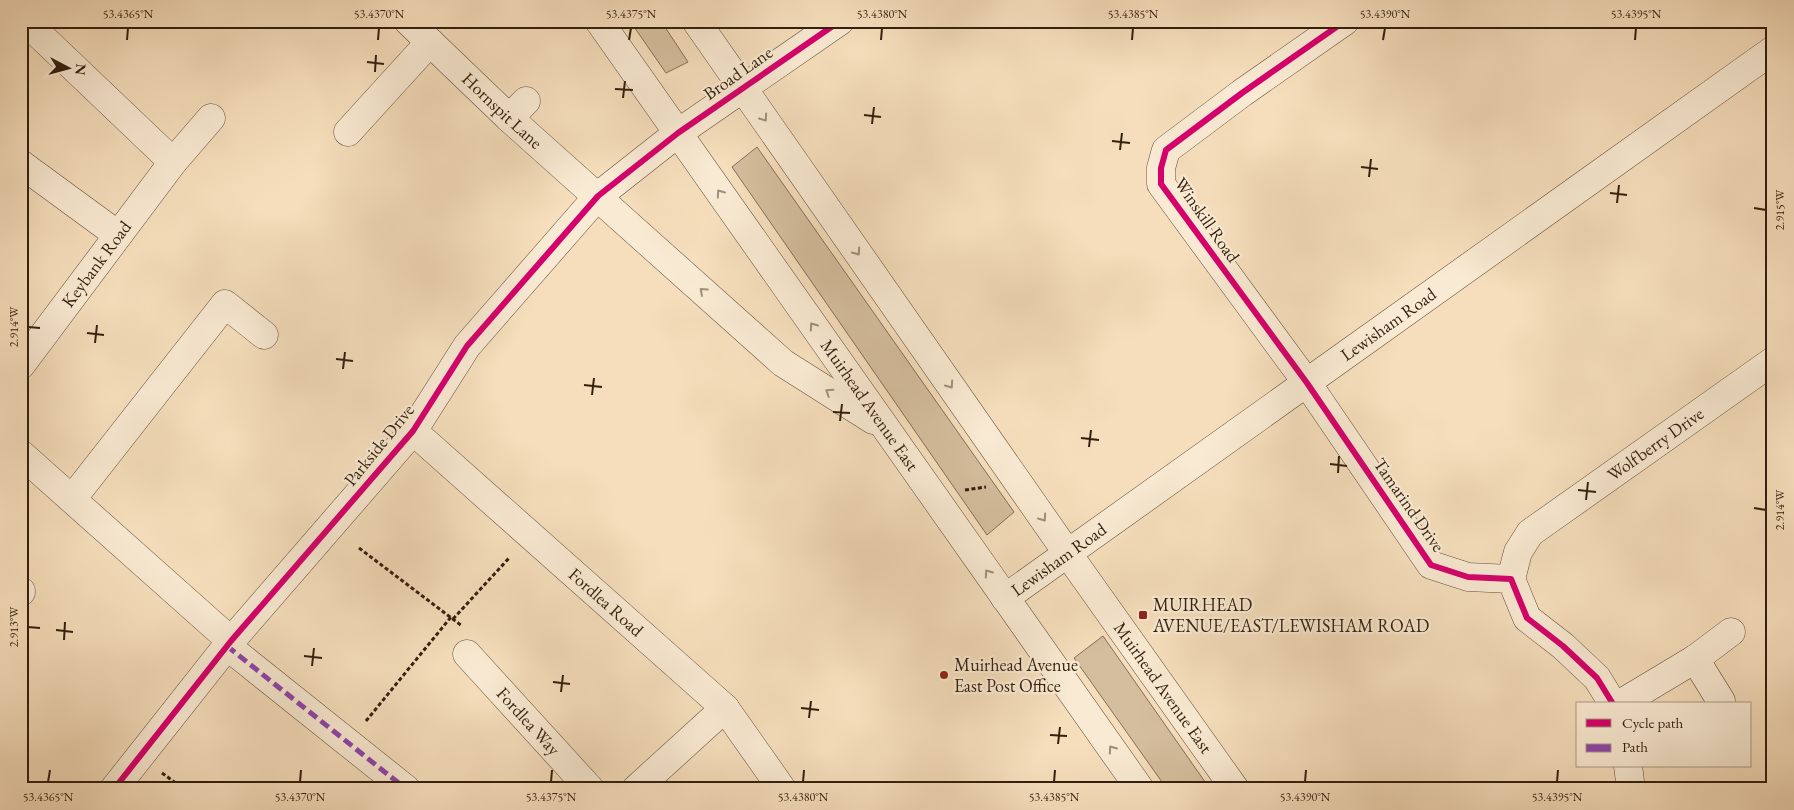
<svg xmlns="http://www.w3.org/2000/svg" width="1794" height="810" font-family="'EB Garamond',serif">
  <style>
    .green { fill: #d5be9e; stroke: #846e56 }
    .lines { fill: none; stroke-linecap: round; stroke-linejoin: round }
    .minor-casing { stroke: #644f3a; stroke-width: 29 }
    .path { stroke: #331f0e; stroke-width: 3; stroke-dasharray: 4 2.5; stroke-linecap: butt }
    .minor { stroke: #f9ead3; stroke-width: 28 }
    .quiet { stroke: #8e44ad; stroke-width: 5; stroke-dasharray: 10 5; stroke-linecap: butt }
    .cycleway-casing { stroke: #f9ead3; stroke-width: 9 }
    .cycleway { stroke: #d6006c; stroke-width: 6 }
    .oneway { stroke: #a08f7a }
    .ticks { fill: none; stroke: #331f0e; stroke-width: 2 }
    .poi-dot { fill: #8f2418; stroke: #f9ead3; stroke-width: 2 }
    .labels { text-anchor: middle; stroke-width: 4.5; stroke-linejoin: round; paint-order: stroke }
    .street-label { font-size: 18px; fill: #331f0e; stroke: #f9ead3 }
    .poi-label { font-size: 18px; fill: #331f0e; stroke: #f9ead3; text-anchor: start }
    .neatline { fill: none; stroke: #331f0e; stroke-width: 2 }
    .ticks-label { font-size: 12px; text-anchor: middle; fill: #331f0e }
  </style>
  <rect width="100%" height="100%" fill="#f6debc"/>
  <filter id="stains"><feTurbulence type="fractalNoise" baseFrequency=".004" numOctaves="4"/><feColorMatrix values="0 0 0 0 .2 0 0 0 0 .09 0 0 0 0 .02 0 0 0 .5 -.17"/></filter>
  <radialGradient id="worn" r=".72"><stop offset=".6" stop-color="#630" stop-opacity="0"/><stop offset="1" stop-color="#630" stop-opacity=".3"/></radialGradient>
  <g class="green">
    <polygon points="630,21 661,21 688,62 666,73"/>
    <polygon points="757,147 1014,512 987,535 732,167"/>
    <polygon points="1103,636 1210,789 1167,789 1074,658"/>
  </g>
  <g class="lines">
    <g class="minor-casing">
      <g id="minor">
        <polyline points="25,21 173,162"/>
        <path id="s1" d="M408,21L509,118L783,363L873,420"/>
        <path id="s2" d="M599,21L1140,789"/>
        <path id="s3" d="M696,21L1068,554L1235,789"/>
        <polyline points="1345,21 1242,93 1166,150 1161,168 1161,184 1307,383 1431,565 1468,577 1511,579 1527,618 1563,646 1597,678 1613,704"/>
        <polyline points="509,118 526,101"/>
        <polyline points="348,132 430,42"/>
        <polyline points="21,164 118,235"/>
        <path id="s4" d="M21,365L173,162L211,118"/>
        <path id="s5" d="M413,431L725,708L782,789"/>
        <polyline points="21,454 231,641"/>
        <polyline points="72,499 225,304 264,335"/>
        <path id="s6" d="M1511,579L1518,552L1530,533L1773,361"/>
        <polyline points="21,591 21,592"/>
        <path id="s7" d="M1005,598L1773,50"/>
        <polyline points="227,646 406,789"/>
        <path id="s8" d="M467,654L590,789"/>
        <polyline points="1695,659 1721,701"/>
        <polyline points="1620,704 1695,659 1731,632"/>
        <polyline points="1628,766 1631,789"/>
        <polyline points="114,789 231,641 413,431 467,346 598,196 678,133 840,21"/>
        <polyline points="636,789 725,708"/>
      </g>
    </g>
    <g class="path">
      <polyline points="965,490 986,487"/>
      <polyline points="359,548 462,626"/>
      <polyline points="453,619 510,557"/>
      <polyline points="366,721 451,617"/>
      <polyline points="162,773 184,789"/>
    </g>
    <use href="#minor" class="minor"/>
    <polyline class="quiet" points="227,646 406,789"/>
    <g class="cycleway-casing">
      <g id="cycleway">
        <polyline points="1345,21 1242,93 1166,150 1161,168 1161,184 1307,383 1431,565 1468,577 1511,579 1527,618 1563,646 1597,678 1613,704"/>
        <polyline points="114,789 231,641 413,431 467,346 598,196 678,133 840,21"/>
      </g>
    </g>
    <use href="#cycleway" class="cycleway"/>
  </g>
  <defs><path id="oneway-chevron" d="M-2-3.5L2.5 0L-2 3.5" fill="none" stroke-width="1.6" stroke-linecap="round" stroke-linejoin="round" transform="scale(1.25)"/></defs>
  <g class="oneway">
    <use href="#oneway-chevron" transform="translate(764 118) rotate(55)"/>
    <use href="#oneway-chevron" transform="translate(720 193) rotate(-125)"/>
    <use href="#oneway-chevron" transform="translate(857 252) rotate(55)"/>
    <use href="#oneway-chevron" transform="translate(703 291) rotate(-138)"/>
    <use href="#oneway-chevron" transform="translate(813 326) rotate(-125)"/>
    <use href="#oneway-chevron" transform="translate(950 385) rotate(55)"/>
    <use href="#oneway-chevron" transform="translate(829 392) rotate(-147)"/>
    <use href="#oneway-chevron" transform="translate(1043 518) rotate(55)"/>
    <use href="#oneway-chevron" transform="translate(988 573) rotate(-125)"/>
    <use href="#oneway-chevron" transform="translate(1112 749) rotate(-125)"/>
  </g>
  <path class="ticks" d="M127,40L128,28M378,40L379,28M629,40L631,28M881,40L882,28M1132,40L1133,28M1383,40L1385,28M1635,40L1636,28M367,62L384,64M375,72L376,55M615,89L633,90M623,98L625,81M864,115L881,117M872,124L874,107M1112,141L1130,143M1120,150L1122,133M1361,167L1378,169M1369,177L1371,159M1610,193L1627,195M1617,203L1619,185M1754,208L1766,210M28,327L40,328M87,333L104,335M95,343L97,325M336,359L353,361M343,369L345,352M584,385L602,387M592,395L594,378M833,412L850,413M840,421L842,404M1081,438L1099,440M1089,447L1091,430M1330,464L1347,466M1338,473L1339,456M1578,490L1596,492M1586,500L1588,482M1754,508L1766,510M28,627L40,628M56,630L73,632M64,640L65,622M304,656L322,658M312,666L314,648M553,682L570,684M561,692L563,675M801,708L819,710M809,718L811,701M1050,735L1067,736M1058,744L1060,727M48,782L50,770M300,782L301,770M551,782L552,770M803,782L804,770M1054,782L1055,770M1305,782L1306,770M1557,782L1558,770"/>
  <g class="poi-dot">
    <rect x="1138" y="610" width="10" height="10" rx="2.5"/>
    <circle cx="944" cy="675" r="5"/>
  </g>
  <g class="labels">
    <g class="street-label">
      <text transform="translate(738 73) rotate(-35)" y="6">Broad Lane</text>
      <text dy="6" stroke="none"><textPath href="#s1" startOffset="130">Hornspit Lane</textPath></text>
      <text transform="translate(1207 220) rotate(55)" y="6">Winskill Road</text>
      <text dy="6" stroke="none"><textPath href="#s4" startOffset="126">Keybank Road</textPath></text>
      <text dy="6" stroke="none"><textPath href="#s7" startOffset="471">Lewisham Road</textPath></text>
      <text dy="6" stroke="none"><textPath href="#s2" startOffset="470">Muirhead Avenue East</textPath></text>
      <text dy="6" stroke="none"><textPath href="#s6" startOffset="204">Wolfberry Drive</textPath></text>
      <text transform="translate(379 445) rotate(-51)" y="6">Parkside Drive</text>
      <text transform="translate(1409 505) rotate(55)" y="6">Tamarind Drive</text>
      <text dy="6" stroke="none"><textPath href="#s7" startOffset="66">Lewisham Road</textPath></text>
      <text dy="6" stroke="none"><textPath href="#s5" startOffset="258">Fordlea Road</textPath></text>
      <text dy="6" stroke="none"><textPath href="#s3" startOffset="814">Muirhead Avenue East</textPath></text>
      <text dy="6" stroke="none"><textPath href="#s8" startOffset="91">Fordlea Way</textPath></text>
    </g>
    <g class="poi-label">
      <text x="1153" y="611">MUIRHEAD<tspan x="1153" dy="21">AVENUE/EAST/LEWISHAM ROAD</tspan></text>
      <text x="954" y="671">Muirhead Avenue<tspan x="954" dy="21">East Post Office</tspan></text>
    </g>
  </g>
  <rect width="1794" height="810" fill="none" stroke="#f6debc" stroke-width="55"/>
  <rect x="1576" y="702" width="175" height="65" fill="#f9ead3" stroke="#aa9984"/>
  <rect x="1586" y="719" width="25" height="8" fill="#d6006c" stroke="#aa9984"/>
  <text x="1622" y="728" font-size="15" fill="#331f0e">Cycle path</text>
  <rect x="1586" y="744" width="25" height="8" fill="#8e44ad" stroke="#aa9984"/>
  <text x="1622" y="752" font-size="15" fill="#331f0e">Path</text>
  <g transform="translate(68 68) rotate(96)" stroke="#f9ead3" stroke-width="4" paint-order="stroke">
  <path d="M0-4L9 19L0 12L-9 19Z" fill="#331f0e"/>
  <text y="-8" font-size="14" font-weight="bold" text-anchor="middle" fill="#331f0e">N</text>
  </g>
  <rect x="28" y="28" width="1738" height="754" class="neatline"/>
  <g class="ticks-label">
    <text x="128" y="18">53.4365°N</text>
    <text x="379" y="18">53.4370°N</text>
    <text x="631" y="18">53.4375°N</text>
    <text x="882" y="18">53.4380°N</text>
    <text x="1133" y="18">53.4385°N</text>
    <text x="1385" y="18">53.4390°N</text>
    <text x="1636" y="18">53.4395°N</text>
    <text transform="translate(1780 210) rotate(-90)" y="4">2.915°W</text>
    <text transform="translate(14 327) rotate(-90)" y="4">2.914°W</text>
    <text transform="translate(1780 510) rotate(-90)" y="4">2.914°W</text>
    <text transform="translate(14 627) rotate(-90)" y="4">2.913°W</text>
    <text x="48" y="801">53.4365°N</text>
    <text x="300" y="801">53.4370°N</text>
    <text x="551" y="801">53.4375°N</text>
    <text x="803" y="801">53.4380°N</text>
    <text x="1054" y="801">53.4385°N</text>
    <text x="1305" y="801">53.4390°N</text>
    <text x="1557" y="801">53.4395°N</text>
  </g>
  <rect width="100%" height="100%" filter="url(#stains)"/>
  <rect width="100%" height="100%" fill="url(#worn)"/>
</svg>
